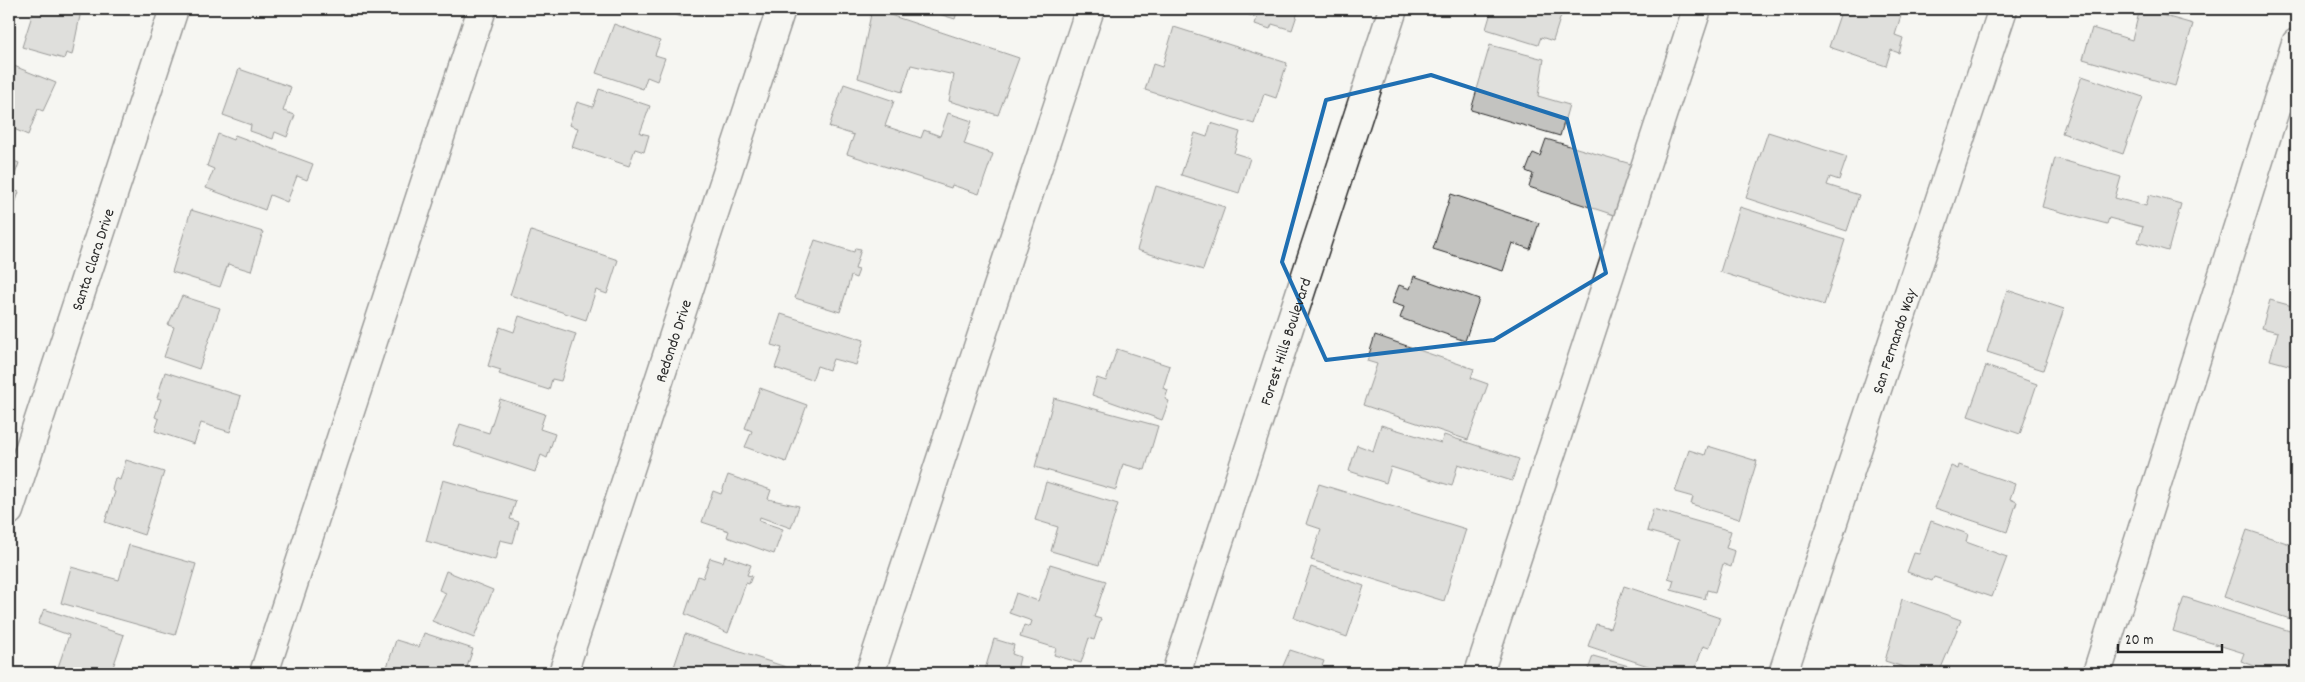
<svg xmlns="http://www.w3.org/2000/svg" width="2305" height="682" font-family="Dekko,sans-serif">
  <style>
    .building { fill: #c3c3c0; stroke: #2b2b2b }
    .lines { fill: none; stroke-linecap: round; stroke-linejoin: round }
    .minor-casing { stroke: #2b2b2b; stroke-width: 31 }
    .minor { stroke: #f6f6f2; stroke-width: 28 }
    .marked { fill: none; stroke: #1f6fb2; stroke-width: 4; stroke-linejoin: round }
    .labels { text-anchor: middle; stroke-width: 4.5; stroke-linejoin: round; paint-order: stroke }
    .street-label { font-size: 16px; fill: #2b2b2b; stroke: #f6f6f2 }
  </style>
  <rect width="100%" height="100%" fill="#f6f6f2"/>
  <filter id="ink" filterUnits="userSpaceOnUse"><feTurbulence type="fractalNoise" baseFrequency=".02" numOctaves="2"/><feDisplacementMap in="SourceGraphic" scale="10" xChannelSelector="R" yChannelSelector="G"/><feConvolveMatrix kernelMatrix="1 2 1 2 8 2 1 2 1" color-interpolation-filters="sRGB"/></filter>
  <g filter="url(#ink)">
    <g class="building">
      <polygon points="34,9 81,11 72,55 66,53 64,59 22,47"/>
      <polygon points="657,9 684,9 682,17"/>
      <polygon points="872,9 1019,58 998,115 949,101 954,75 911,65 902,92 858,78"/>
      <polygon points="923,9 958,9 955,19"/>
      <polygon points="1234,9 1299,9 1292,30 1272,24 1270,29 1255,24 1257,18"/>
      <polygon points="1492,9 1563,9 1553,41 1541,37 1538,45 1486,29"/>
      <polygon points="1842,9 1903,9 1895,35 1903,38 1899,53 1891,50 1886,66 1829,47"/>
      <polygon points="2140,9 2193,24 2175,86 2083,59 2092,28 2132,40"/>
      <polygon points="614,24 660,41 655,55 665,58 657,81 647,77 643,89 596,73"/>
      <polygon points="1174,27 1287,63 1276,98 1264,94 1254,124 1145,90 1153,64 1162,67"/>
      <polygon points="1490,45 1544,59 1538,96 1569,105 1560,136 1471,110"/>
      <polygon points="9,64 56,83 43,111 38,109 28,135 9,127"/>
      <polygon points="239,69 291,87 283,111 295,115 287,137 275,132 273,139 250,131 251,125 223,115"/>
      <polygon points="2082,76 2143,97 2123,154 2062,133"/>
      <polygon points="844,84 894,101 885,126 921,138 924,130 940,136 948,113 972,121 964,144 993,154 979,194 952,185 951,188 847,154 854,135 829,127"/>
      <polygon points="599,89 650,106 640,133 649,135 644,152 635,149 629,166 572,147 578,128 569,125 577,102 593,107"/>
      <polygon points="1211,123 1240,132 1234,153 1250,158 1239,193 1181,175 1195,133 1207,137"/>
      <polygon points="1768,132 1847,157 1839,180 1830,177 1827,185 1859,195 1847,231 1746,198"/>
      <polygon points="218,134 233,140 235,135 313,164 307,180 297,176 287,202 270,195 265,210 206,188 214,169 207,166"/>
      <polygon points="1546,139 1631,164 1614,215 1529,187 1533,174 1526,171 1533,153 1540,156"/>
      <polygon points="2055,158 2121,177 2115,198 2146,206 2149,195 2181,204 2168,251 2138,242 2143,227 2109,218 2107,224 2042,207"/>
      <polygon points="9,159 19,163 10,189 19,192 12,213 9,211"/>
      <polygon points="1156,186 1225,207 1203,270 1137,250"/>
      <polygon points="1451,194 1539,223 1530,249 1512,243 1503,271 1433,249"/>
      <polygon points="1740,207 1845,240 1824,305 1720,272"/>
      <polygon points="191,210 263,232 251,271 228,264 220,287 172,272"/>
      <polygon points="531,231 618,260 607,294 596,290 586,320 510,295"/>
      <polygon points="815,240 854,252 855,248 861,249 855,269 859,270 856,278 851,276 840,312 795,298"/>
      <polygon points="1414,276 1479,299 1465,341 1400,318 1404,307 1392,303 1399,285 1410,289"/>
      <polygon points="2007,290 2064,309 2043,370 1987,352"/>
      <polygon points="182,296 220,308 199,369 164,357 174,327 168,325"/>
      <polygon points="2270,300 2296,307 2296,367 2270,360 2278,332 2262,328"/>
      <polygon points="781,314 864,340 856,365 833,359 829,370 817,366 812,380 775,368 782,348 771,345"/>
      <polygon points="519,316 576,334 561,381 552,379 549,390 499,374 501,370 488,366 500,327 514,332"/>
      <polygon points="1375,335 1474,369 1471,378 1488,384 1468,440 1363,405 1377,364 1367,361"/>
      <polygon points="1117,349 1170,366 1163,388 1168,390 1165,399 1169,401 1162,420 1092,395 1097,378 1106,381"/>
      <polygon points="1986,366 2037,384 2020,434 1968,416"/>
      <polygon points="165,372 241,396 230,432 201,423 194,444 155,431 159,419 155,417 161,399 157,398"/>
      <polygon points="760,388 807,405 786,462 745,447 752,431 745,428"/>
      <polygon points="1054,398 1158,426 1145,470 1123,464 1116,490 1035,467"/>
      <polygon points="500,399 545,414 540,429 555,434 547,458 541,455 535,472 453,445 460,424 489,433"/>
      <polygon points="1381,425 1441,443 1444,435 1519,459 1512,481 1458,464 1452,486 1391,467 1386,483 1349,471 1357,445 1373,451"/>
      <polygon points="1708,446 1757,461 1739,519 1691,504 1693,497 1675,492 1689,450 1705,455"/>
      <polygon points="126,460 164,472 144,535 105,522 115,492 112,490 115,478 120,480"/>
      <polygon points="1959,465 2015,484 2010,499 2017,502 2007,532 1935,508 1951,466 1958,469"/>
      <polygon points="728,475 771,490 768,499 799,506 791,528 760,517 759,521 783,529 774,554 727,537 729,531 702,522 713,491 721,494"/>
      <polygon points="443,480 516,501 510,519 519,522 513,543 500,540 495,560 426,541"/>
      <polygon points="1046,482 1118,504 1099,565 1051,551 1058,527 1035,520"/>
      <polygon points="1319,484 1466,529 1444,601 1311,560 1321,529 1306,524"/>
      <polygon points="1653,509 1731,531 1726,548 1735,551 1731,567 1723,564 1715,592 1707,590 1705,599 1671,590 1674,580 1668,578 1679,540 1647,531"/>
      <polygon points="1931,521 1968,534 1966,542 2007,557 1992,597 1934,577 1932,581 1907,572 1914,553 1919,554"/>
      <polygon points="2247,530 2296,546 2296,621 2224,597"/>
      <polygon points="129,545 196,564 175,635 61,603 71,567 119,580"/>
      <polygon points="725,556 751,565 747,575 752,576 749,584 746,583 728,633 685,614 698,576 703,578 710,558 723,562"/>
      <polygon points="1050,564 1106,581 1094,617 1101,619 1094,640 1089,638 1081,663 1054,655 1056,648 1020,637 1024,625 1030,627 1032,621 1009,613 1016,593 1038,601"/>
      <polygon points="1311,567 1364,586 1347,637 1294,618"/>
      <polygon points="446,571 493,590 474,638 432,621 446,593 439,590"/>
      <polygon points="1624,586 1720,618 1709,648 1703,646 1694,673 1669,673 1588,646 1596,624 1610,628"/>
      <polygon points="2184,597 2296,633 2296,673 2255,673 2257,667 2241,661 2244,653 2173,631"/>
      <polygon points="1902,599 1961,620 1939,673 1922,673 1885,661"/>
      <polygon points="44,609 124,635 111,673 56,673 69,635 38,624"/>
      <polygon points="424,633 473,649 465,673 385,673 396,640 419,647"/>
      <polygon points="685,634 798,671 797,673 663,673 664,670 672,673"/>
      <polygon points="994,639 1014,645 1012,654 1020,657 1018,666 1029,669 1028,673 984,673"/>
      <polygon points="1290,650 1324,661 1321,669 1334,673 1280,673"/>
      <polygon points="1593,656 1654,673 1587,673"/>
      <polygon points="1881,666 1903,673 1879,673"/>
    </g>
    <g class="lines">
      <g class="minor-casing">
        <g id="minor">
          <path id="s1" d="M9,511L174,9"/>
          <polyline points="264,673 482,9"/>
          <path id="s2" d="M563,673L781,9"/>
          <polyline points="870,673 1090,9"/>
          <path id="s3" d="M1176,673L1393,9"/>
          <polyline points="1479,673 1697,9"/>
          <path id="s4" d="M1783,673L2003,9"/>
          <polyline points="2097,673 2296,43"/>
        </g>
      </g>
      <use href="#minor" class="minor"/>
    </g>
  </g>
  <path d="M0 0H2305V682H0ZM1431,75L1567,119L1606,273L1494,340L1326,360L1282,262L1326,100Z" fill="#f6f6f2" fill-opacity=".55" fill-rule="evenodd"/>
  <path class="marked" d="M1431,75L1567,119L1606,273L1494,340L1326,360L1282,262L1326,100Z"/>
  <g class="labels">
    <g class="street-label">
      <text dy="6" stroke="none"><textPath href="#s1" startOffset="265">Santa Clara Drive</textPath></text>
      <text dy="6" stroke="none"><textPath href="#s2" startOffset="350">Redondo Drive</textPath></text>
      <text dy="6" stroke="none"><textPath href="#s3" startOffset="349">Forest Hills Boulevard</textPath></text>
      <text dy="6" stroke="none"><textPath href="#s4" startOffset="350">San Fernando Way</textPath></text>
    </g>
  </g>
  <rect width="2305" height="682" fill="none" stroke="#f6f6f2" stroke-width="30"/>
  <rect x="15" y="15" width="2275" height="652" fill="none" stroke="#2b2b2b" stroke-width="2" filter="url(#ink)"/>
  <path d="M2118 644v8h104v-8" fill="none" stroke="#2b2b2b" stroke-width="2.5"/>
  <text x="2125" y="644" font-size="15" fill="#2b2b2b" stroke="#f6f6f2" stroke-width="4" paint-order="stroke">20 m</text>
</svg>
